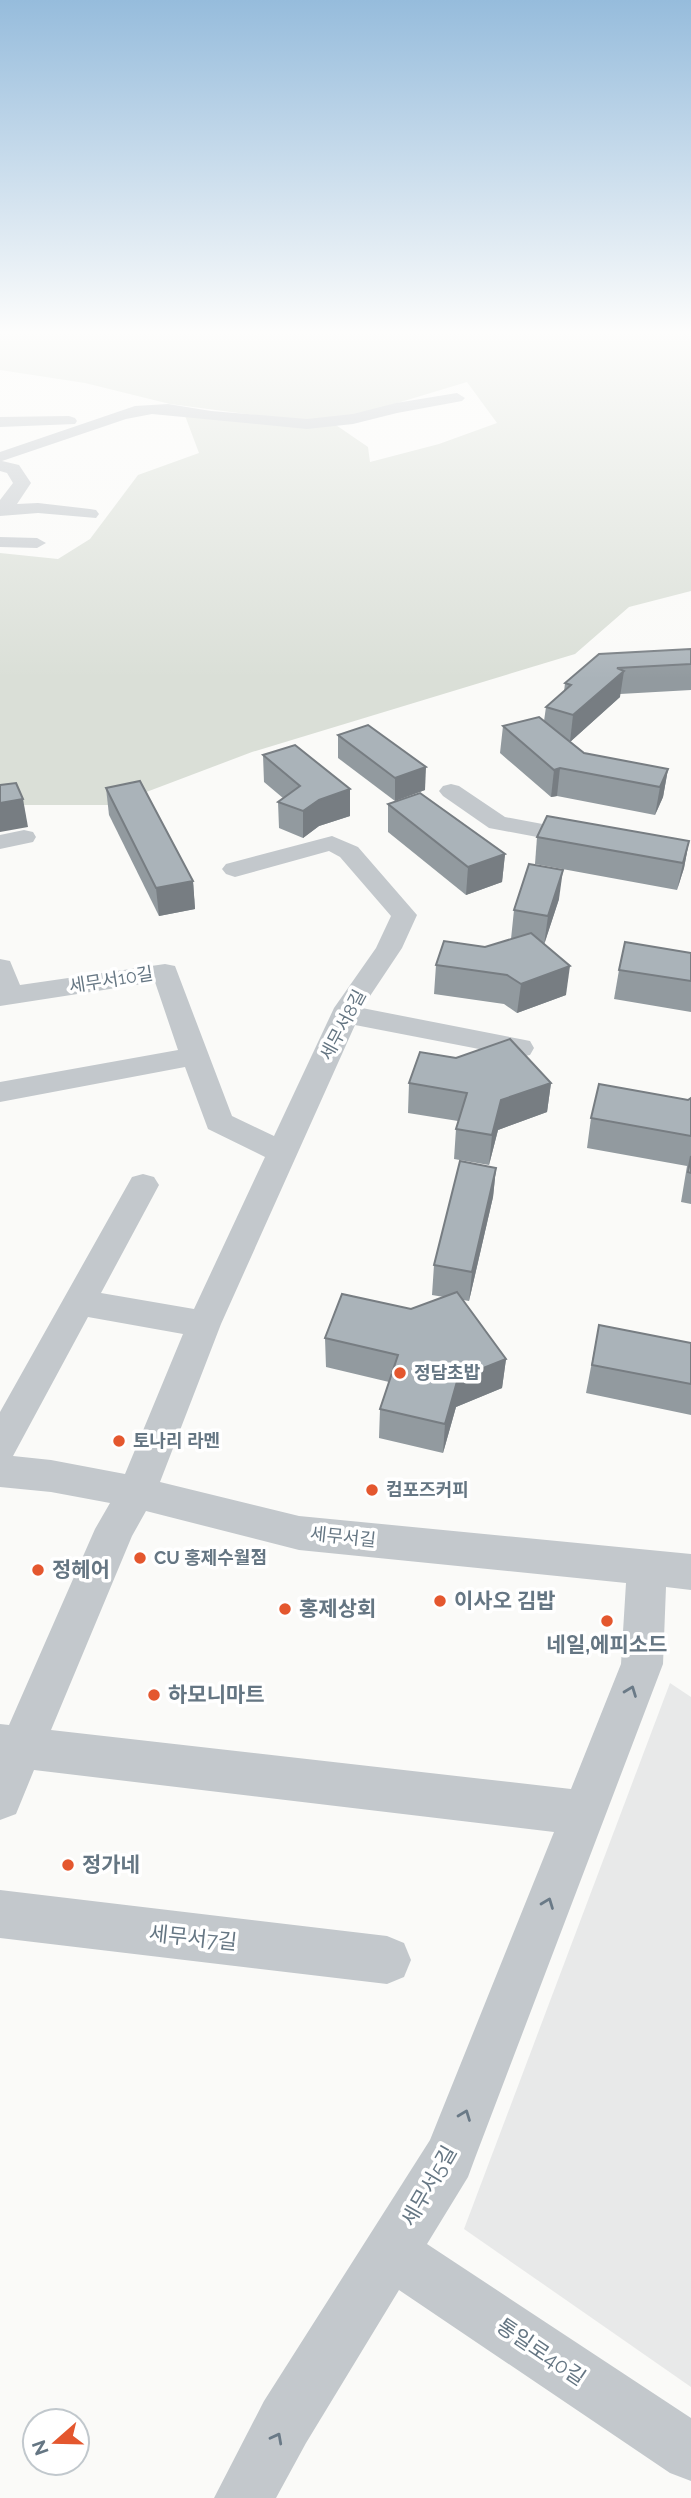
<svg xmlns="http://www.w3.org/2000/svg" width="691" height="2498" font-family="Raleway,'Noto Sans KR',sans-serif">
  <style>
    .built { fill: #e8e9e9 }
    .green { fill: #dadfd7 }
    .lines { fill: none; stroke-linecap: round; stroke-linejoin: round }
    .minor { fill: #c3c8cc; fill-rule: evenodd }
    .wall { fill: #929a9f }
    .shaded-wall { fill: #777d82 }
    .building { fill: #aab3b9; stroke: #777d82; stroke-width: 2 }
    .oneway { stroke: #6a7a87 }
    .poi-dot { fill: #e4572e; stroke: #fff; stroke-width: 2.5 }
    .labels { text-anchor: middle; stroke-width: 7; stroke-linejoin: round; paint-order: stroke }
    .street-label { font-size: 18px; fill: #657683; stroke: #fff }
    .poi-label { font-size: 18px; font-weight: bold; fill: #657683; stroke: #fff; text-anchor: start }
    .near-poi-label { font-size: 21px; font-weight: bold; fill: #657683; stroke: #fff; text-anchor: start }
    .near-street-label { font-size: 21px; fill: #657683; stroke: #fff }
  </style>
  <rect width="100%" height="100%" fill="#fafaf8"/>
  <polygon class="built" points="670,1683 691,1697 691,2387 464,2229"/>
  <polygon class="green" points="0,330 691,330 691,591 629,607 575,654 252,752 112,805 0,805 0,553 58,559 90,539 138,475 199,453 184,413 333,423 368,447 370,462 439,444 497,423 467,382 351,417 299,421 170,404 85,383 0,370"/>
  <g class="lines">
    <g class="minor">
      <polygon points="457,393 465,398 462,401 397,413 353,424 307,429 152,414 126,419 2,461 19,465 31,483 17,504 38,503 90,509 96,510 99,514 96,518 38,513 0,516 0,500 13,483 7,473 0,471 0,452 135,406 168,404 211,411 307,419 353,414 396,403"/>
      <polygon points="69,416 75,418 77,421 75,424 0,427 0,417"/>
      <polygon points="0,537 37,538 46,543 37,548 0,547"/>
      <polygon points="451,784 459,786 505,817 585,832 594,834 597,839 594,844 585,846 489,828 443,796 439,791 443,786"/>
      <polygon points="24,830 33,832 36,837 33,842 0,849 0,835"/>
      <path d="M332,836L358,847L417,915L402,948L362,1008L520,1039L530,1041L534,1048L530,1055L520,1057L355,1025L221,1324L160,1482L299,1516L691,1554V1590L666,1587L663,1664L475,2158L468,2177L427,2244L691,2418V2481L670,2473L399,2290L306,2443L276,2498H214L264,2401L430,2140L554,1832L34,1770L16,1814L0,1820V1724L9,1725L95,1529L110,1503L51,1492L0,1487V1412L132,1177L143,1174L154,1177L159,1185L101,1293L194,1309L265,1157L208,1129L185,1067L0,1102V1082L178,1050L155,982L0,1006V959L10,961L20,985L165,964L175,966L232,1116L274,1136L334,1008L376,948L391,916L340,857L329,851L235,877L226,874L222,869L226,864ZM88,1317L183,1334L125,1474L51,1460L13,1456ZM146,1511L299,1550L626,1583L621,1664L571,1789L51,1730L132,1536Z"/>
      <polygon points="0,1890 387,1936 404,1943 411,1960 404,1977 387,1984 0,1938"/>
    </g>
  </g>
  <g class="wall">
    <polygon points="691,649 691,690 620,694 620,697 570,742 584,753 668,769 663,797 655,815 557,796 551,797 500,753 503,726 544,721 546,707 564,692 565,683"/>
    <polygon points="338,735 425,790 395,801 338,758"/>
    <polygon points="263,755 350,789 350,816 319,826 303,838 279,828 278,802 283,798 264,782"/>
    <polygon points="106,788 193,881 195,909 159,916 109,815"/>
    <polygon points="388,804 505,854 502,882 466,895 388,832"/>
    <polygon points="537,837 689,841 684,868 677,890 535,864"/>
    <polygon points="559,899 544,944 566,995 517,1013 504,1004 434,994 436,965 485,947 511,939 514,910"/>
    <polygon points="691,953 691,1012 614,999 619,970"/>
    <polygon points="409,1083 551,1083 547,1112 498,1130 489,1165 454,1159 456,1129 458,1121 408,1113"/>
    <polygon points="691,1098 691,1204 681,1202 687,1166 587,1148 591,1118 688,1100"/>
    <polygon points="496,1168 493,1197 469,1301 463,1300 506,1359 502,1388 456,1407 443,1453 379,1438 380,1409 389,1382 326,1367 325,1338 411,1309 444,1297 432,1295 434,1265"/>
    <polygon points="599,1325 691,1343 691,1415 586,1393"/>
  </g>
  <g class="shaded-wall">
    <polygon points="624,671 620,697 570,742 573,715"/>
    <polygon points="426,767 425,790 395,801 395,778"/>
    <polygon points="560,768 557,796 551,797 554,770"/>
    <polygon points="668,769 663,797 655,815 660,787"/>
    <polygon points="350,789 350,816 319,826 303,838 303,811 319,800"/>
    <polygon points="23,799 28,827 0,832 0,803"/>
    <polygon points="689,841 684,868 677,890 683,863"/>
    <polygon points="505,854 502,882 466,895 468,867"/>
    <polygon points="563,870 559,899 544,945 548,916"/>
    <polygon points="193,881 195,909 159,916 156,888"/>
    <polygon points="570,966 566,995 517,1013 521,984"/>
    <polygon points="551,1083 547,1112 498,1130 489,1165 492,1135 501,1100"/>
    <polygon points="496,1168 493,1197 469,1301 472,1272"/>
    <polygon points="506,1359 502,1388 456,1407 443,1453 445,1424 458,1378"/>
  </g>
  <g class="building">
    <polygon points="691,649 691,664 617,668 624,671 573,715 546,707 571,685 565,683 599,654"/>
    <polygon points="539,717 584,753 668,769 660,787 560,768 554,770 503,726"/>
    <polygon points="368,725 426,767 395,778 338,735"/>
    <polygon points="295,745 350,789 319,800 303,811 278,802 300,786 263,755"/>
    <polygon points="140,781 193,881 156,888 106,788"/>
    <polygon points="16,783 23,799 0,803 0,785"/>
    <polygon points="420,793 505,854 468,867 388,804"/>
    <polygon points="547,816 689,841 683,863 537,837"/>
    <polygon points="529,864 563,870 548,916 514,910"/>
    <polygon points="531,933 570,966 521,984 507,975 436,965 444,941 485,947"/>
    <polygon points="625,942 691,953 691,981 619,970"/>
    <polygon points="510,1039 551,1083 501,1100 492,1135 456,1129 467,1093 409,1083 420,1052 456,1058"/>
    <polygon points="599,1084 688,1100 691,1098 691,1136 591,1118"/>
    <polygon points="691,1156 691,1173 688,1172"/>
    <polygon points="460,1161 496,1168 472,1272 434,1265"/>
    <polygon points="457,1292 506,1359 458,1378 445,1424 380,1409 398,1355 325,1338 342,1294 411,1309"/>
    <polygon points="599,1325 691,1343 691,1384 592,1365"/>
  </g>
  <defs><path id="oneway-chevron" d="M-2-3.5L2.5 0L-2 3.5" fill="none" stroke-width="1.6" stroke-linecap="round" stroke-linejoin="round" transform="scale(1.75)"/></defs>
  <g class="oneway">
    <use href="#oneway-chevron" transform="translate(631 1691) rotate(-69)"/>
    <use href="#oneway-chevron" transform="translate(548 1903) rotate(-69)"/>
    <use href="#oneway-chevron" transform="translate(465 2115) rotate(-69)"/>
    <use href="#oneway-chevron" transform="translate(277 2438) rotate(-62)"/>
  </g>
  <linearGradient id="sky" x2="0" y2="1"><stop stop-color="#96bcdc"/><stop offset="0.49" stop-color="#fdfdfc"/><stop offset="1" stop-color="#fdfdfc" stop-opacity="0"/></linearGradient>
  <rect width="691" height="679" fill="url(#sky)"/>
  <g class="poi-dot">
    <circle cx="400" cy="1373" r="7"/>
    <circle cx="119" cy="1441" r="7"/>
    <circle cx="372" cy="1490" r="7"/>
    <circle cx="140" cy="1558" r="7"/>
    <circle cx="38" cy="1570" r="7"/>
    <circle cx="440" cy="1601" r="7"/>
    <circle cx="285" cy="1609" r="7"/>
    <circle cx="607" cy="1621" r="7"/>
    <circle cx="154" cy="1695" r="7"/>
    <circle cx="68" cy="1865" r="7"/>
  </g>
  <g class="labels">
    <g class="street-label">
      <text transform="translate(111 980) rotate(-9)" y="6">세무서10길</text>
      <text transform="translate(343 1025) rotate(-62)" y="6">세무서8길</text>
      <text transform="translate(343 1537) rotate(6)" y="6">세무서길</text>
    </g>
    <g class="poi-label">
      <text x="414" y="1379">정담초밥</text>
      <text x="133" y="1447">토나리 라멘</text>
      <text x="386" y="1496">컴포즈커피</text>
      <text x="154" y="1564">CU 홍제수월점</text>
    </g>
    <g class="near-poi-label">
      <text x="52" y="1577">정헤어</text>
      <text x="454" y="1608">이사오 김밥</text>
      <text x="299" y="1616">홍제상회</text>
      <text x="607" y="1652" text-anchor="middle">네일,에피소드</text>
      <text x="168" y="1702">하모니마트</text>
      <text x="82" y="1872">정가네</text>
    </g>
    <g class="near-street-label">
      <text transform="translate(193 1938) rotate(6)" y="7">세무서7길</text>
      <text transform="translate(429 2186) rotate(-60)" y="7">세무서5길</text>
      <text transform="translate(541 2352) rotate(34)" y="7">통일로40길</text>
    </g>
  </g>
  <g transform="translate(56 2442) rotate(250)"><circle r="33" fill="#ffffff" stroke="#c1c8cd" stroke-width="2"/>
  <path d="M0-5L12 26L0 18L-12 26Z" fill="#e4572e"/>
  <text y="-10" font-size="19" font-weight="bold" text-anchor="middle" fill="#657683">N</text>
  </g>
</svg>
